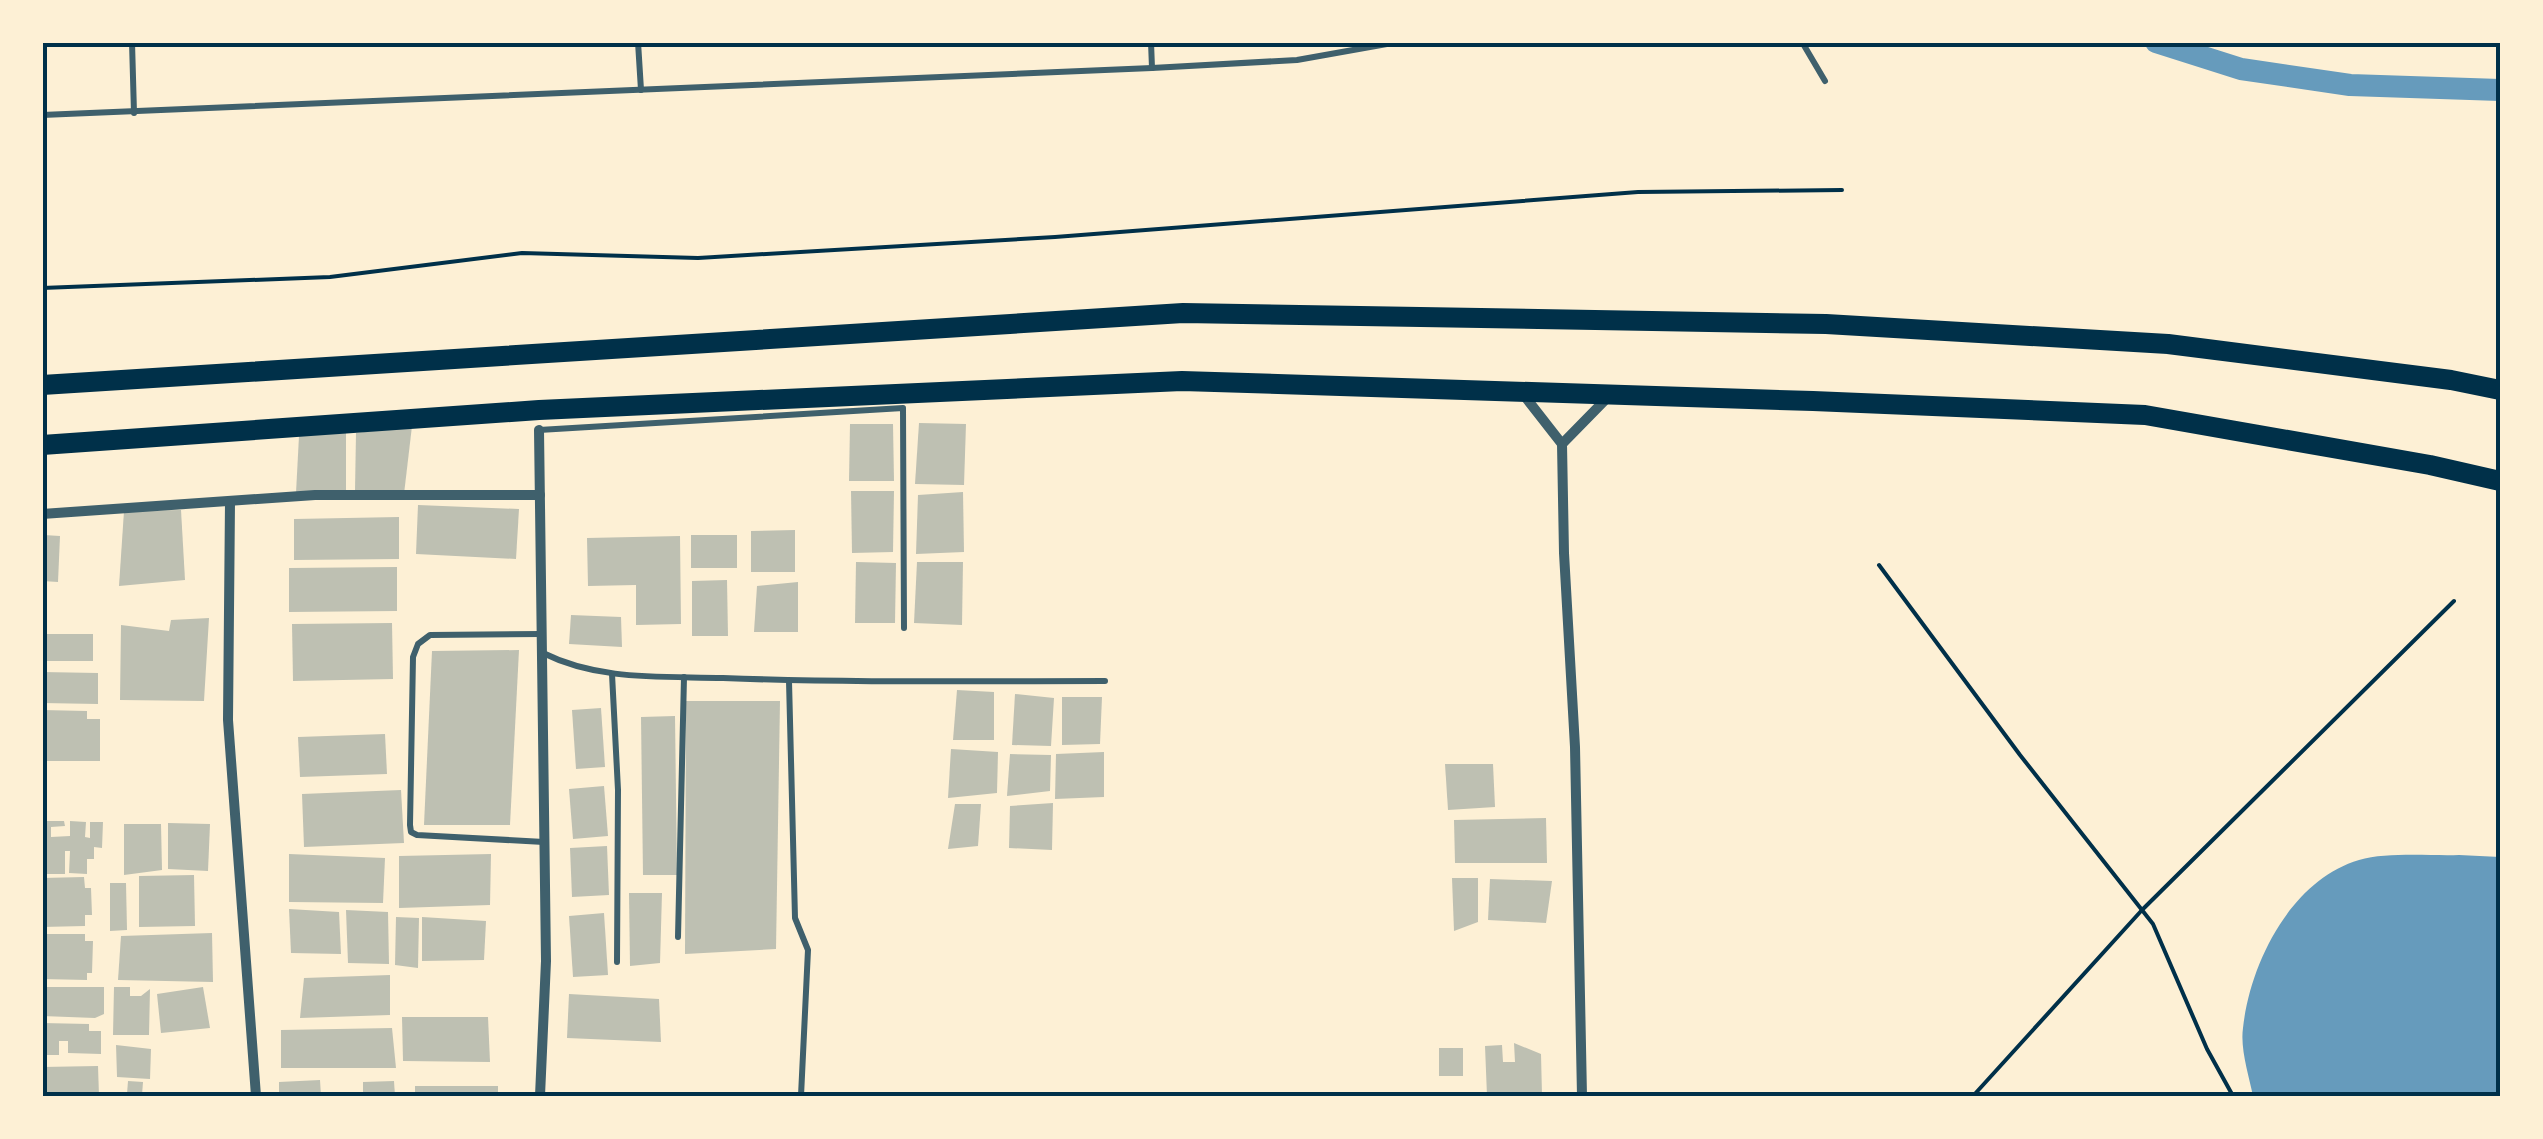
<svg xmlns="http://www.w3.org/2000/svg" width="2543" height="1139" font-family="'Alegreya Sans',sans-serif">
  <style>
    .water { fill: #669bbc }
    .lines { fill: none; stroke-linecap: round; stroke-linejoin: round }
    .canal { stroke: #669bbc; stroke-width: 22 }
    .building { fill: #bec0b2 }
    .path { stroke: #003049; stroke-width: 4 }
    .service { stroke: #3f606c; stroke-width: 6 }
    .minor { stroke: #3f606c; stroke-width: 10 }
    .trunk { stroke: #003049; stroke-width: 20 }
    .neatline { fill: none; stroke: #003049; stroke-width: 4 }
  </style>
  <rect width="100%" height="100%" fill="#fdf0d5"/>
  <path class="water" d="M2459,855L2500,857V1096H2253C2249,1076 2240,1049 2243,1028C2250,963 2291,880 2359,860C2387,852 2430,856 2459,855Z"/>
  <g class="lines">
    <polyline class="canal" points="2156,42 2241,69 2350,85 2500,90"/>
  </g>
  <g class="building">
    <polygon points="919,423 966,424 964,485 915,484"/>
    <polygon points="850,424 893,424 894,481 849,481"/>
    <polygon points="412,426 404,494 355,491 356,433"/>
    <polygon points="346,433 346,492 296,493 299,436"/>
    <polygon points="851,491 894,491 893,552 852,553"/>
    <polygon points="963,492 964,552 916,554 918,495"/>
    <polygon points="418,505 519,509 516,559 416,554"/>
    <polygon points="181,510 185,580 119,586 124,511"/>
    <polygon points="399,517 399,559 294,560 294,519"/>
    <polygon points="795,530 795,572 751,572 751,531"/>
    <polygon points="44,535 60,536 58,582 42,581"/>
    <rect x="691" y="535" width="46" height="33"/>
    <polygon points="680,536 681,624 636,625 636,585 588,586 587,538"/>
    <polygon points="856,562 896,563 895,623 855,623"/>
    <polygon points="917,562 963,562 962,625 914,623"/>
    <polygon points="397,567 397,611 289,612 289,568"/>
    <polygon points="727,580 728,636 692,636 692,581"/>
    <polygon points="798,582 798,632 754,632 757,586"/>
    <polygon points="571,615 621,617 622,647 569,644"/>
    <polygon points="209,618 204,701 120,700 121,625 169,631 171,620"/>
    <polygon points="392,623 393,679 293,681 292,624"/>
    <rect x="42" y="634" width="51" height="27"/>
    <polygon points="519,650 510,825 424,825 432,651"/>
    <polygon points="42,672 98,673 98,704 42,703"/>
    <polygon points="957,690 994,692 994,740 953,740"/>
    <polygon points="1015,694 1054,698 1051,746 1012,745"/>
    <polygon points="1062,697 1102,697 1100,744 1062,745"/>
    <polygon points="686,701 780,701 776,949 685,954"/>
    <polygon points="601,708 605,767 576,769 572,710"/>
    <polygon points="42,710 87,711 87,719 100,719 100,761 42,761"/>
    <polygon points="675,716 677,875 643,875 641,717"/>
    <polygon points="385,734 387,774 300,777 298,737"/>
    <polygon points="951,749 998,752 997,793 948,798"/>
    <polygon points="1104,752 1104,797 1055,799 1056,754"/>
    <polygon points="1010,754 1051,755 1050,791 1007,796"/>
    <polygon points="1445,764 1493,764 1495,807 1448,810"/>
    <polygon points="604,786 608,836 573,839 569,789"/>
    <polygon points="401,790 404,843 304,847 302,794"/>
    <polygon points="1053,803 1052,850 1009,848 1010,806"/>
    <polygon points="955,804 981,804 978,846 948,849"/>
    <polygon points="1546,818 1547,863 1455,863 1454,820"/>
    <polygon points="42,821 64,821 65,826 51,827 51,837 70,836 70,821 86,822 85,837 90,838 90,822 103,822 102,848 94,847 94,859 87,859 87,874 69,873 70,851 65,851 65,874 42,874"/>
    <polygon points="168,823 210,824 208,871 168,869"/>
    <polygon points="124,824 161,824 162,870 124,875"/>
    <polygon points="607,846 609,895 572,897 570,848"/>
    <polygon points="289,854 385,858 383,903 289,902"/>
    <polygon points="491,854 490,905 399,908 399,856"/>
    <polygon points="194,875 195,926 139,927 139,876"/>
    <polygon points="84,877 85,888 91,888 92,915 85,915 85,926 42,927 42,878"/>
    <polygon points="1452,878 1478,878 1478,922 1454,931"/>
    <polygon points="1490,879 1552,881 1546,923 1488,920"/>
    <polygon points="110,883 126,883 127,930 110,931"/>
    <polygon points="629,893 662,893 660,963 630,966"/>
    <polygon points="289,909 339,912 341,954 291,953"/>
    <polygon points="346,910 388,912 389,964 348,963"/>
    <polygon points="604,913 608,975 573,977 569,916"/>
    <polygon points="396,917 419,918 418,968 395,965"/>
    <polygon points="422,917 486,921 484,960 422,961"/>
    <polygon points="212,933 213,982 118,980 121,936"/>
    <polygon points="42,934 85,934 85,941 93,941 92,973 87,973 87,980 42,979"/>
    <polygon points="390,975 390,1015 300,1018 304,978"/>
    <polygon points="42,987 104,987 104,1014 95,1018 42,1016"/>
    <polygon points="114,987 130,987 130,996 141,996 150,989 149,1035 113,1035"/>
    <polygon points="203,987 210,1028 161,1033 157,994"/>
    <polygon points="569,994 659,999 661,1042 567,1038"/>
    <polygon points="402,1017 488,1017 490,1062 403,1061"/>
    <polygon points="42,1023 89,1024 89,1031 101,1031 101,1054 68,1053 68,1041 59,1041 59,1055 42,1055"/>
    <polygon points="392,1028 396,1068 281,1068 281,1030"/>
    <polygon points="1514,1043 1541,1054 1542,1095 1487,1096 1485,1046 1502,1045 1503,1062 1515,1062"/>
    <polygon points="116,1045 151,1049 150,1079 117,1077"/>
    <rect x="1439" y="1048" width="24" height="28"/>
    <polygon points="98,1066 99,1096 42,1096 42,1067"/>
    <polygon points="320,1080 321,1096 279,1096 279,1082"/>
    <polygon points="128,1081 143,1082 142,1095 127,1094"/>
    <polygon points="394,1081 395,1096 363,1096 363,1082"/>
    <rect x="415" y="1086" width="83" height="10"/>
  </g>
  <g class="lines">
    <g class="path">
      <polyline points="42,288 330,277 522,253 698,258 1055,237 1638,192 1842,190"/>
      <polyline points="1879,565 2020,755 2153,924 2207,1049 2233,1096"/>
      <polyline points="1973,1096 2142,910 2454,601"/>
    </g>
    <g class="service">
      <polyline points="132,42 134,113"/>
      <polyline points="638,42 641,90"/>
      <polyline points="1151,42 1152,68"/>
      <polyline points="1802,42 1825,81"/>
      <polyline points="42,115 1152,68 1297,60 1398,42"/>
      <polyline points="539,430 903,408 904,628"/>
      <polyline points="541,634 430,635 418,644 413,657 410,825 411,832 417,835 544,842"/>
      <path d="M543,653C599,681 661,676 723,678C850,683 978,681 1105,681"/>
      <polyline points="612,674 618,790 617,962"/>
      <polyline points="789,681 795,918 808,950 801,1096"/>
      <polyline points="678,937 684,677"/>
    </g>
    <g class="minor">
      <polyline points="1523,394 1562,444"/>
      <polyline points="539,430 546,961 540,1096"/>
      <polyline points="230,502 228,720 256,1096"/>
      <polyline points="42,514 315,495 540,495"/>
      <polyline points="1582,1096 1575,747 1564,553 1562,444 1610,395"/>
    </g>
    <g class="trunk">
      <polyline points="42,385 1183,313 1826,324 2168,344 2451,380 2500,390"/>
      <polyline points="42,445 539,410 1182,381 1813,401 2145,415 2430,465 2500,481"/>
    </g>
  </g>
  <rect width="2543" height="1139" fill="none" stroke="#fdf0d5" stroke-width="90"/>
  <rect x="45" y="45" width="2453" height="1049" class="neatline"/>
</svg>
